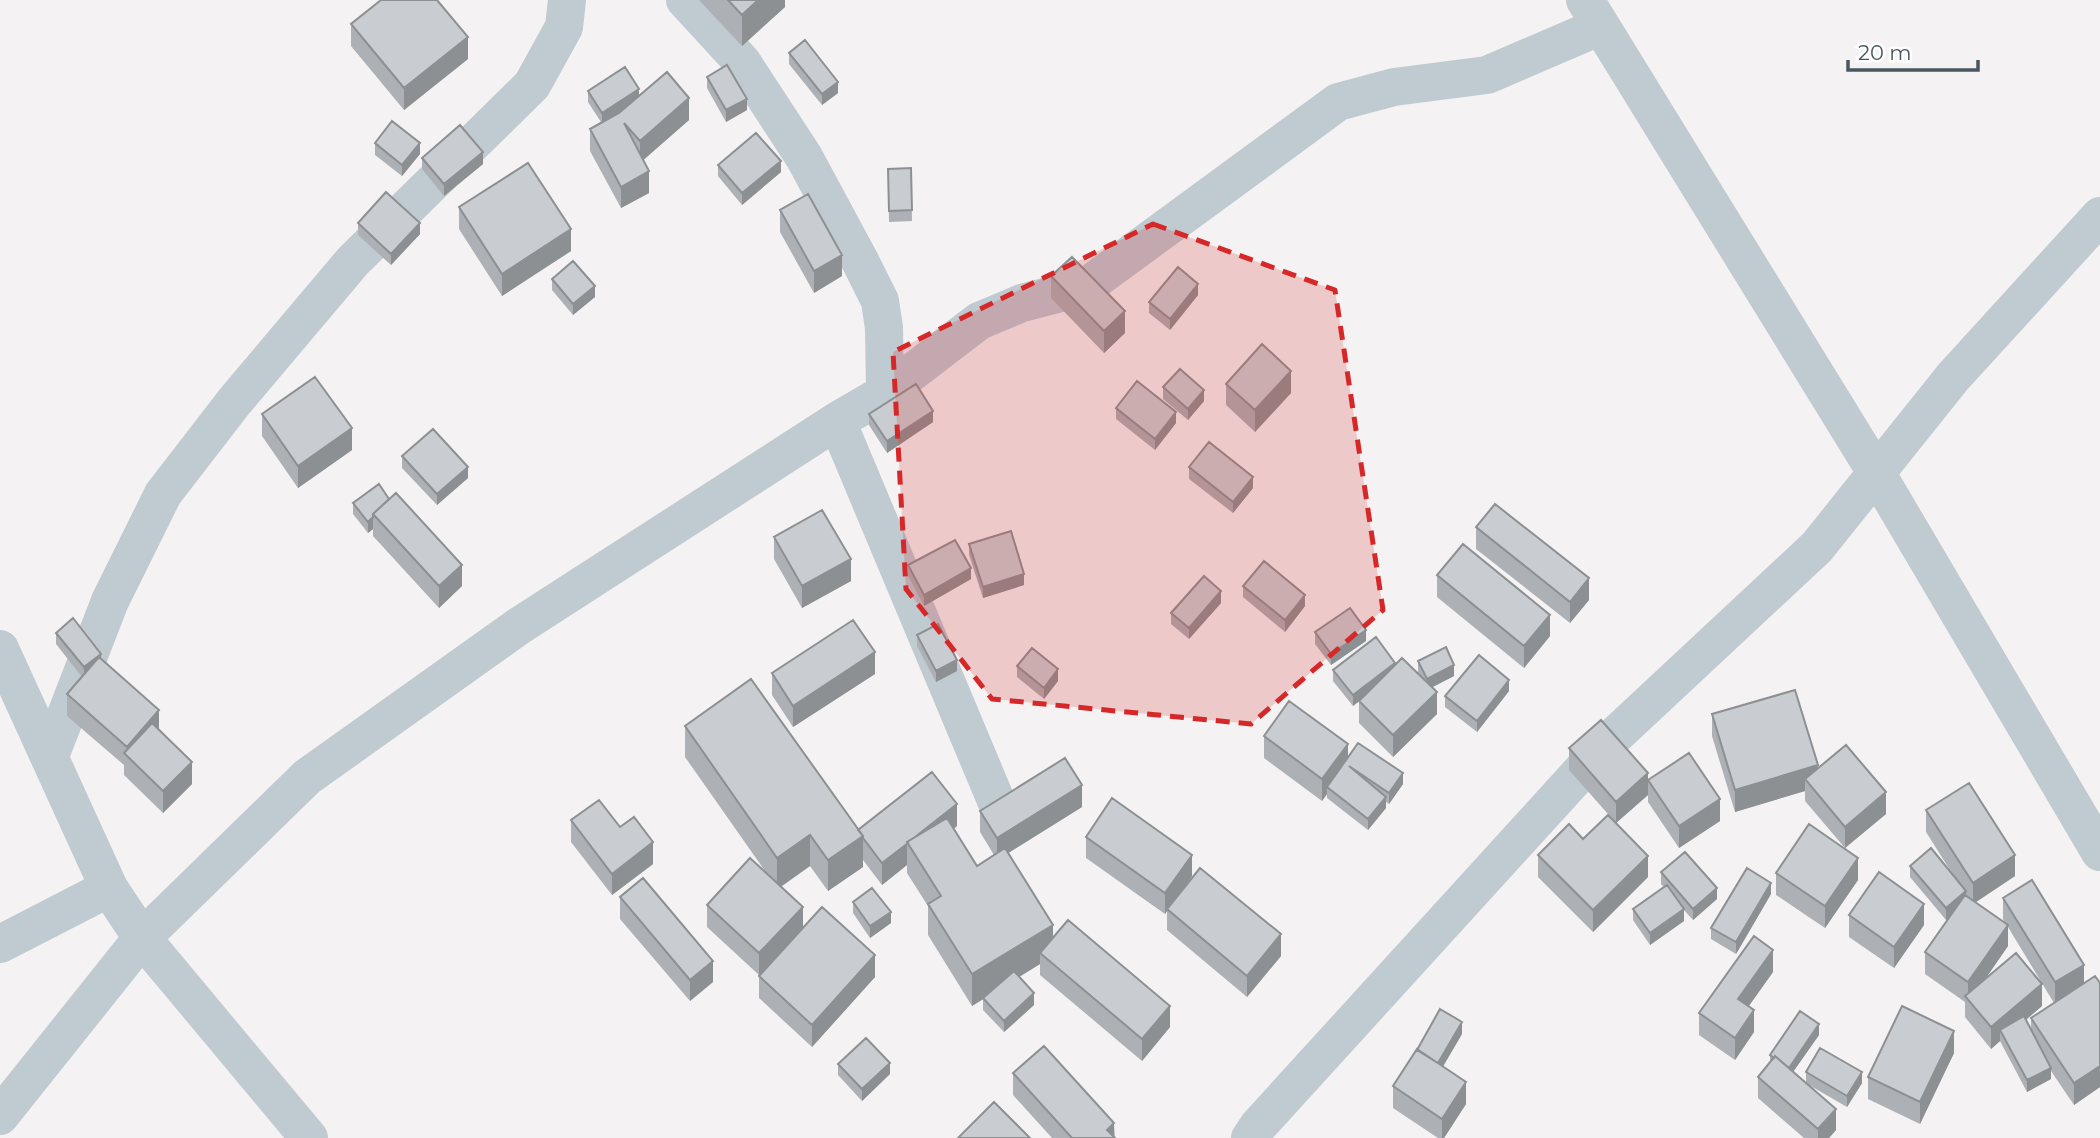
<svg xmlns="http://www.w3.org/2000/svg" width="2100" height="1138" font-family="Montserrat,sans-serif">
  <style>
    .lines { fill: none; stroke-linecap: round; stroke-linejoin: round }
    .street { stroke: #bfcad1; stroke-width: 38 }
    .wall { fill: #adb0b4; fill-rule: evenodd }
    .shaded-wall { fill: #8d9092 }
    .building { fill: #c9cdd1; stroke: #8d9092; stroke-width: 2 }
    .marked { fill: #d62828; fill-opacity: 0.2; stroke: #d62828; stroke-width: 5; stroke-dasharray: 14 9; stroke-linejoin: round }
  </style>
  <rect width="100%" height="100%" fill="#f4f2f2"/>
  <g class="lines">
    <path class="street" d="M685,0L742,62L804,157L860,261L880,301L884,328L885,393
      M1585,0L1877,474L2100,852
      M0,649L109,888L142,938L309,1138
      M50,756L110,601L163,494L234,402L353,261L532,85L564,27L567,0
      M1005,822L837,421L885,393L979,321L1022,303L1087,286L1338,102L1394,87L1487,75L1601,26
      M0,944L109,888
      M0,1116L142,938L307,777L519,626L837,421
      M1250,1138L1258,1126L1607,743L1817,547L1953,377L2100,216"/>
  </g>
  <path class="wall" d="M699,0H785V7L742,46Z
    M351,24L468,59L404,110L351,46Z
    M789,53L838,93L822,105L789,64Z
    M707,77L747,110L726,122L707,88Z
    M588,91L639,96L689,120L643,160L649,193L621,208L590,151V129L601,122L588,102Z
    M375,143L420,154L402,176L375,155Z
    M422,158L483,164L444,196L422,169Z
    M718,165L781,172L742,205L718,176Z
    M911,168L912,221L889,222L888,169Z
    M459,207L571,251L502,296L459,229Z
    M780,210L842,276L814,293L780,232Z
    M358,223L420,234L391,265L358,235Z
    M1051,276L1125,333L1104,353L1051,298Z
    M552,279L595,297L573,315L552,290Z
    M1198,295L1170,330L1149,313V302Z
    M1226,384L1291,393L1255,432L1226,405Z
    M1163,387L1204,401L1188,420L1163,399Z
    M1116,408L1176,423L1155,450L1116,419Z
    M262,414L352,450L298,488L262,436Z
    M869,414L933,422L887,453L869,425Z
    M402,456L468,478L437,505L402,468Z
    M1189,467L1253,488L1233,513L1189,479Z
    M389,499L462,586L439,608L373,536V529L368,533L353,514V503Z
    M1476,527L1589,600L1570,623L1476,549Z
    M774,537L851,581L802,608L774,559Z
    M969,544L1024,585L983,598L969,555Z
    M908,565L971,579L924,606L908,576Z
    M1437,575L1550,636L1524,668L1437,597Z
    M1243,586L1305,606L1285,632L1243,597Z
    M1221,603L1189,639L1171,624V613Z
    M1315,632L1366,641L1331,665L1315,644Z
    M56,633L101,659L159,730L192,784L163,813L124,775V765L67,716V694L82,677L56,644Z
    M917,635L957,671L936,682L917,646Z
    M1418,661L1454,676L1432,687L1437,714L1393,757L1359,723V701L1353,706L1333,681V670L1395,665L1418,672Z
    M1017,666L1058,681L1044,699L1017,677Z
    M772,673L875,674L793,727L772,695Z
    M1509,691L1477,732L1445,707V696Z
    M1712,714L1818,768L1886,814L1845,848L1805,801V791L1735,812L1712,736Z
    M685,726L858,830L957,826L953,829L977,866L994,855L980,832V811L1082,807L1008,853L1053,938L1170,1027L1142,1061L1040,975V964L1019,977L1034,1005L1004,1032L983,1010V999L972,1006L928,935V906L907,873V865L882,885L863,860V867L828,891L810,866L781,887L803,927L875,977L812,1047L759,998V975L707,927V905L765,871L685,757Z
    M1264,736L1348,757L1403,784L1389,804L1386,802V808L1368,830L1327,798V794L1322,801L1264,758Z
    M1569,748L1648,780L1720,821L1679,848L1648,802V795L1616,823L1569,770Z
    M1926,810L2015,876L1976,902L2005,923L2003,919V898L2084,983H2100V1087L2074,1105L2051,1071V1079L2027,1092L2000,1041L1991,1049L1965,1017V1002L1925,974V952L1950,916L1946,920L1910,877V866L1955,878L1926,832ZM2008,927L2054,1003L2031,1018V1029L2026,1020L2042,1006L1986,978L2008,946Z
    M571,820L653,864L612,895L571,842Z
    M1086,837L1192,876L1181,892L1281,956L1247,997L1167,930V911L1165,914L1086,858Z
    M1583,839L1648,877L1593,932L1538,877V855Z
    M1661,872L1717,899L1693,920L1684,910V921L1650,945L1633,920V909L1664,887L1661,884Z
    M1776,873L1858,880L1825,928L1776,895Z
    M1771,894L1736,954L1711,939V928Z
    M620,897L713,982L690,1001L620,919Z
    M853,902L891,923L870,938L853,913Z
    M1849,915L1924,925L1894,968L1849,937Z
    M1773,972L1749,1006L1754,1032L1735,1060L1699,1035V1013Z
    M1462,1034L1443,1067L1466,1104L1444,1138H1438L1393,1108V1086Z
    M1819,1035L1793,1072L1806,1083V1072L1862,1083L1847,1107L1809,1085L1836,1130L1829,1138H1804L1758,1098V1077L1770,1062V1055Z
    M1954,1053L1920,1124L1868,1099V1077Z
    M838,1064L890,1074L862,1101L838,1075Z
    M1013,1073L1114,1123L1115,1138H1052L1013,1095Z"/>
  <path class="shaded-wall" d="M758,0H785V7L742,46V15Z
    M468,37V59L404,110V88Z
    M838,82V93L822,105V94Z
    M639,89V101L602,124V113Z
    M689,98V120L640,163V141Z
    M747,99V110L726,122V110Z
    M420,143V154L402,176V165Z
    M483,152V164L444,196V184Z
    M781,161V172L742,205V193Z
    M649,171V193L621,208V187Z
    M420,223V234L391,265V254Z
    M571,229V251L502,296V274Z
    M842,255V276L814,293V271Z
    M1198,284V295L1170,330V319Z
    M595,286V297L573,315V304Z
    M1125,311V333L1104,353V331Z
    M1291,371V393L1255,432V410Z
    M1204,390V401L1188,420V409Z
    M933,411V422L887,453V441Z
    M1176,412V423L1155,450V439Z
    M352,428V450L298,488V466Z
    M468,467V478L437,505V494Z
    M1253,477V488L1233,513V502Z
    M373,517V529L368,533V522Z
    M851,559V581L802,608V586Z
    M462,565V586L439,608V586Z
    M971,568V579L924,606V595Z
    M1024,574V585L983,598V587Z
    M1589,578V600L1570,623V602Z
    M1221,591V603L1189,639V628Z
    M1305,595V606L1285,632V620Z
    M1550,615V636L1524,668V646Z
    M1366,630V641L1331,665V654Z
    M875,652V674L793,727V706Z
    M101,654V665L84,678V667Z
    M957,660V671L936,682V671Z
    M1395,663V674L1353,706V695Z
    M1454,665V676L1427,690V679Z
    M1058,669V681L1044,699V688Z
    M1509,680V691L1477,732V721Z
    M1437,692V714L1393,757V735Z
    M159,710V731L127,757V747Z
    M1348,744V765L1327,787V794L1322,801V779Z
    M192,762V784L163,813V791Z
    M1818,765V787L1805,779V791L1735,812V790Z
    M1403,773V784L1389,804V793Z
    M1648,773V795L1616,823V802Z
    M1082,785V807L997,860V838Z
    M1886,792V814L1845,848V827Z
    M1386,797V808L1368,830V819Z
    M1720,799V821L1679,848V826Z
    M957,804V826L917,858L908,843Z
    M810,835V866L777,889V858Z
    M863,836V867L828,891V860Z
    M653,842V864L612,895V874Z
    M907,843V865L882,885V863Z
    M1192,855V876L1168,910L1167,909V911L1165,914V893Z
    M2015,855V876L1973,904V883Z
    M1648,856V877L1593,932V910Z
    M1858,858V880L1825,928V906Z
    M1771,883V894L1736,954V942Z
    M1717,888V899L1693,920V909Z
    M1966,891V902L1946,920V908Z
    M1924,904V925L1894,968V947Z
    M803,907V928L759,975V953Z
    M1684,909V921L1650,945V933Z
    M891,912V923L870,938V926Z
    M1053,925V956L1040,953V964L972,1006V974Z
    M2008,925V946L1970,1001L1968,999V982Z
    M1281,934V956L1247,997V976Z
    M1773,950V972L1738,1021V999Z
    M875,955V977L812,1047V1025Z
    M713,961V982L690,1001V980Z
    M2084,965V987L2055,1004V982Z
    M2042,984V1006L2004,1038L2000,1030V1041L1991,1049V1027Z
    M1034,993V1005L1004,1032V1021Z
    M1170,1006V1027L1142,1061V1039Z
    M1754,1010V1032L1735,1060V1038Z
    M1462,1022V1034L1437,1076V1065Z
    M1819,1024V1035L1788,1079V1068Z
    M1954,1031V1053L1920,1124V1102Z
    M890,1063V1074L862,1101V1089Z
    M2100,1066V1087L2074,1105V1083Z
    M2051,1068V1079L2027,1092V1080Z
    M1862,1072V1083L1847,1107V1096Z
    M1466,1082V1104L1444,1138H1442V1119Z
    M1836,1109V1130L1829,1138H1818V1129Z
    M1114,1123V1138L1107,1130Z"/>
  <path class="building" d="M381,0H437L468,37L404,88L351,24Z
    M728,0H758L742,15Z
    M805,40L838,82L822,94L789,53Z
    M727,65L747,99L726,110L707,77Z
    M625,67L639,89L602,113L588,91Z
    M667,72L689,98L640,141L624,123L649,171L621,187L590,129L619,113Z
    M392,121L420,143L402,165L375,143Z
    M460,125L483,152L444,184L422,158Z
    M756,133L781,161L742,193L718,165Z
    M528,163L571,229L502,274L459,207Z
    M911,168L912,210L889,211L888,169Z
    M386,192L420,223L391,254L358,223Z
    M808,194L842,255L814,271L780,210Z
    M1072,257L1125,311L1104,331L1051,276Z
    M573,261L595,286L573,304L552,279Z
    M1178,267L1198,284L1170,319L1149,302Z
    M1262,344L1291,371L1255,410L1226,384Z
    M1180,369L1204,390L1188,409L1163,387Z
    M315,377L352,428L298,466L262,414Z
    M1137,381L1176,412L1155,439L1116,408Z
    M916,384L933,411L887,441L869,414Z
    M433,429L468,467L437,494L402,456Z
    M1209,442L1253,477L1233,502L1189,467Z
    M379,484L389,499L373,514V517L368,522L353,503Z
    M396,493L462,565L439,586L373,514Z
    M1495,504L1589,578L1570,602L1476,527Z
    M822,510L851,559L802,586L774,537Z
    M1011,531L1024,574L983,587L969,544Z
    M955,540L971,568L924,595L908,565Z
    M1463,544L1550,615L1524,646L1437,575Z
    M1264,561L1305,595L1285,620L1243,586Z
    M1204,576L1221,591L1189,628L1171,613Z
    M1350,608L1366,630L1331,654L1315,632Z
    M73,618L101,654L84,667L56,633Z
    M853,620L875,652L793,706L772,673Z
    M938,624L957,660L936,671L917,635Z
    M1376,637L1395,663L1353,695L1333,670Z
    M1446,647L1454,665L1427,679L1418,661Z
    M1032,648L1058,669L1044,688L1017,666Z
    M1479,655L1509,680L1477,721L1445,696Z
    M99,657L159,710L127,747L67,694Z
    M1402,658L1437,692L1393,735L1359,701Z
    M751,679L863,836L828,860L810,835L777,858L685,726Z
    M1795,690L1818,765L1735,790L1712,714Z
    M1289,701L1348,744L1322,779L1264,736Z
    M1601,720L1648,773L1616,802L1569,748Z
    M152,723L192,762L163,791L124,753Z
    M1358,743L1403,773L1389,793L1349,766L1386,797L1368,819L1327,787Z
    M1846,745L1886,792L1845,827L1805,779Z
    M1689,753L1720,799L1679,826L1648,780Z
    M1065,758L1082,785L997,838L980,811Z
    M932,772L957,804L915,837L907,842L908,843L882,863L863,838V836L858,830Z
    M1969,783L2015,855L1973,883L1926,810Z
    M1112,798L1192,855L1165,893L1086,837Z
    M599,800L620,827L634,817L653,842L612,874L571,820Z
    M1608,815L1648,856L1593,910L1538,855L1569,824L1583,839Z
    M947,818L977,866L1005,848L1053,925L972,974L928,904L941,896L907,842Z
    M1809,824L1858,858L1825,906L1776,873Z
    M1931,848L1966,891L1946,908L1910,866Z
    M1685,852L1717,888L1693,909L1661,872Z
    M750,858L803,907L759,953L707,905Z
    M1200,868L1281,934L1247,976L1167,909Z
    M1747,868L1771,883L1736,942L1711,928Z
    M1879,872L1924,904L1894,947L1849,915Z
    M643,878L713,961L690,980L620,897Z
    M2032,880L2084,965L2055,982L2003,898Z
    M1667,885L1684,909L1650,933L1633,909Z
    M872,888L891,912L870,926L853,902Z
    M1965,895L2008,925L1968,982L1925,952Z
    M822,907L875,955L812,1025L759,976Z
    M1068,920L1170,1006L1142,1039L1040,953Z
    M1754,936L1773,950L1738,999L1754,1010L1735,1038L1699,1013Z
    M2016,953L2042,984L1991,1027L1965,996Z
    M1014,971L1034,993L1004,1021L983,998Z
    M2095,976L2100,983V1066L2074,1083L2031,1018Z
    M1902,1006L1954,1031L1920,1102L1868,1077Z
    M1440,1009L1462,1022L1438,1063L1417,1050Z
    M1800,1011L1819,1024L1789,1068L1775,1056L1774,1058L1770,1055Z
    M2024,1016L2051,1068L2027,1080L2000,1030Z
    M866,1038L890,1063L862,1089L838,1064Z
    M1044,1046L1114,1123L1107,1130L1115,1138H1072L1013,1073Z
    M1820,1048L1862,1072L1847,1096L1806,1072Z
    M1417,1049L1466,1082L1442,1119L1393,1086Z
    M1775,1056L1836,1109L1818,1129L1758,1077Z
    M994,1102L1030,1138H958Z"/>
  <path class="marked" d="M1153,224L1335,290L1383,610L1251,724L992,699L906,589L893,352Z"/>
  <path d="M1848 60v10h130v-10" fill="none" stroke="#495760" stroke-width="3.5"/>
  <text x="1858" y="60" font-size="21" fill="#495760" stroke="#ffffff" stroke-width="5" paint-order="stroke">20 m</text>
</svg>
